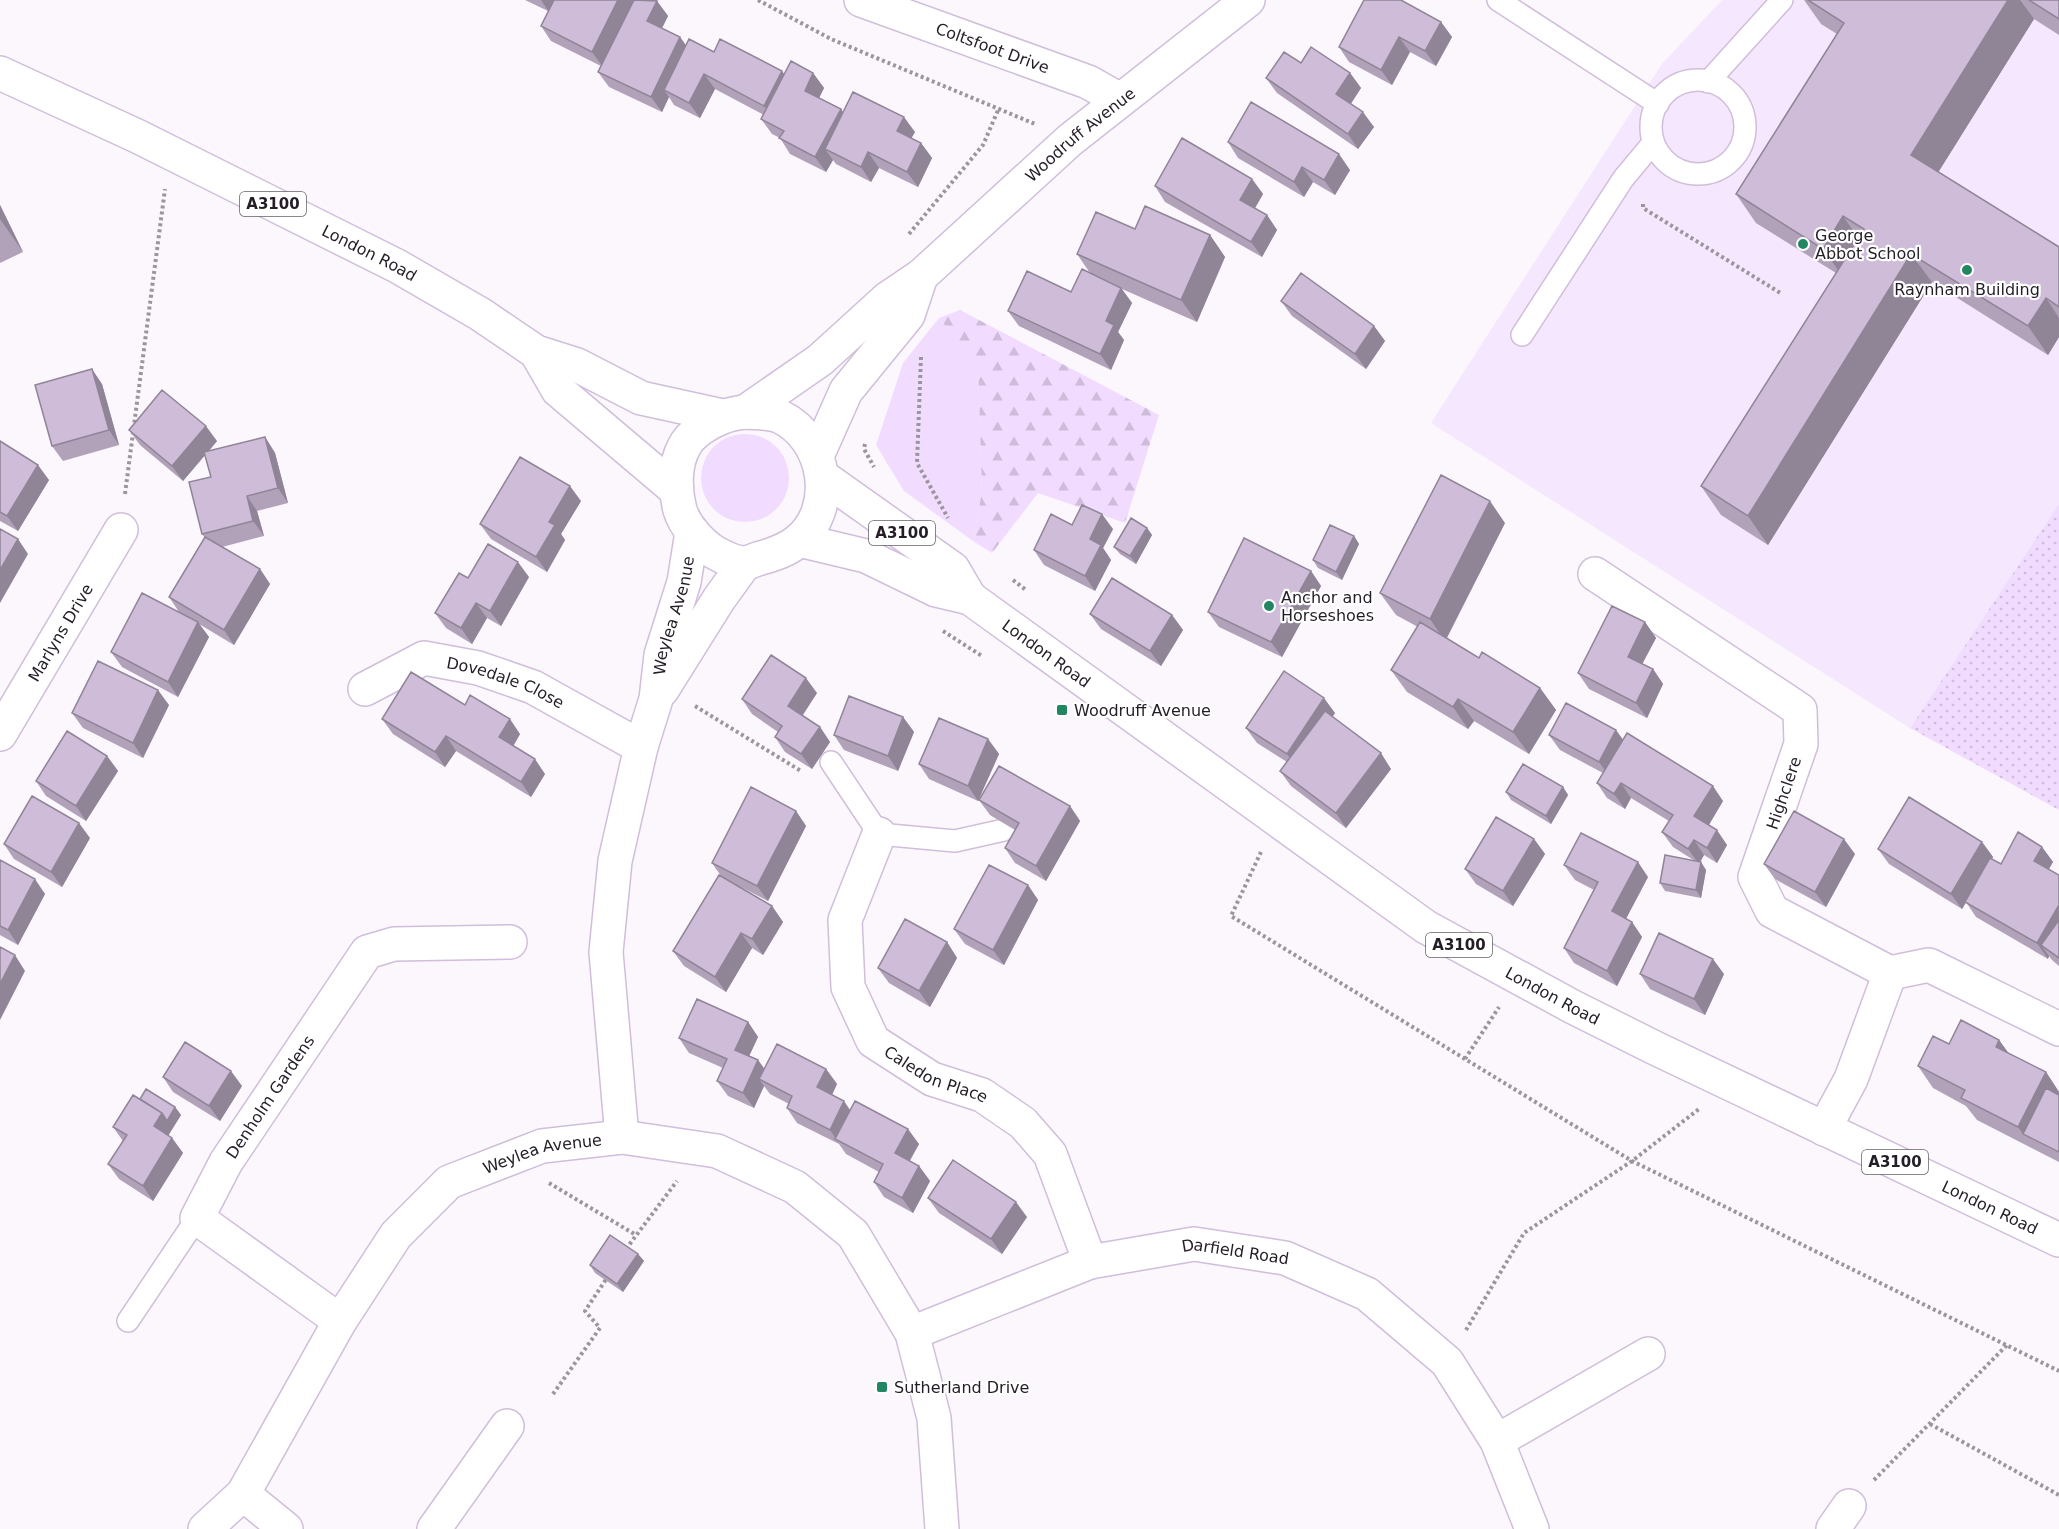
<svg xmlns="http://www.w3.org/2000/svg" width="2059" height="1529" font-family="'DejaVu Sans',sans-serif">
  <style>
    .built { fill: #f5e7fd }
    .grass { fill: #f1dbfe }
    .forest { fill: url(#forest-firs) }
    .park { fill: url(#park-dots) }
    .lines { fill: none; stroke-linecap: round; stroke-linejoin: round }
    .service-casing { stroke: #d0bedb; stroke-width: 24 }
    .minor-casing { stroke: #d0bedb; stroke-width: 36 }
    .primary-casing { stroke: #d0bedb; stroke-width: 36 }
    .path { stroke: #9b959d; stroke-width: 4; stroke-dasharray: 3 3; stroke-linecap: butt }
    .service { stroke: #fff; stroke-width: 21 }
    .minor { stroke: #fff; stroke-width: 33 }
    .primary { stroke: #fff; stroke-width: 33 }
    .wall { fill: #b1a2ba }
    .shaded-wall { fill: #908497 }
    .building { fill: #cebcd8; stroke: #908497; stroke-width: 1.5 }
    .poi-dot { fill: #218661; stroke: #fff; stroke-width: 2 }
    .labels { text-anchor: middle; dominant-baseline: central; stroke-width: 4.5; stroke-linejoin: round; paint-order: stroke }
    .shield { fill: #fff; stroke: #666168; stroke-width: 1.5 }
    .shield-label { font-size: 15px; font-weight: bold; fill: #241d27 }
    .street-label { font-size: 16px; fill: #241d27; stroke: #fff }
    .poi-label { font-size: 16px; fill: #241d27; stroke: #fff; text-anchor: start }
  </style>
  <defs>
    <pattern id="forest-firs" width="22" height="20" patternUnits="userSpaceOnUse" patternTransform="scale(1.5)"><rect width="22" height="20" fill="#f1dbfe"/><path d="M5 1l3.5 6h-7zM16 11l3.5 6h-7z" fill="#cebcda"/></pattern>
    <pattern id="park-dots" width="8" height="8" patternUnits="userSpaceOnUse" patternTransform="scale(1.5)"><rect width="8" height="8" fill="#f1dbfe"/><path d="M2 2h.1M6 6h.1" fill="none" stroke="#cebcda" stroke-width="1.8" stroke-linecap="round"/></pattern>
  </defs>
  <rect width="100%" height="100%" fill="#fbf7fd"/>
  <path class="built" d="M1722,0H2059V504L1910,728L1431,423L1662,64Z"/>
  <path class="grass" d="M939,318L978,367L982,491L973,541L904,491L876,445L903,363Z
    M701 478a44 44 0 1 1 88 0a44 44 0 1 1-88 0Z"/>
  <path class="forest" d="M960,310L1159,415L1125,523L1038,493L992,553L973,541L982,491L978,367L939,318Z"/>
  <path class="park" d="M2059,504V810L1910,728Z"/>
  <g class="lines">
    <defs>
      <path id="service" d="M1498,0L1658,104
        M1651 127a47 47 0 1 1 94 0a47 47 0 1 1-94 0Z
        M1708,82L1782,0
        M1522,335L1623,179L1653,143
        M831,762L879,834L955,841L1004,830
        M128,1321L197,1218"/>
      <g id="minor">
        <path id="s1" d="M861,0L1088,82L1120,100"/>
        <path id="s2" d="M745,412L820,360L887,299L921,276L1070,140L1248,0"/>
        <path d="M817,456L846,391L908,315L921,276"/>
        <path d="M1595,574L1800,710L1801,744L1755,877L1772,911L1890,973L1851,1079L1824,1129"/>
        <path id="s3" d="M365,689L424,658L478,668L533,687L641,747"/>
        <path d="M662,690L719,599L745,563"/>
        <path id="s4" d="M0,734L121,530"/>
        <path id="s5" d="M879,834L845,920L848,987L873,1041L932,1079L982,1095L1023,1123L1050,1154L1090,1262"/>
        <path d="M1890,973L1929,965L2059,1029"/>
        <path id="s6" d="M622,1137L606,952L615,861L641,747L656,699L661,655L684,582L692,532"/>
        <path id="s7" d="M340,1321L197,1218L226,1162L367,952L394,944L510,942"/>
        <path id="s8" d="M912,1333L1090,1262L1194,1244L1285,1258L1367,1294L1447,1362L1497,1441L1532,1529"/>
        <path d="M1497,1441L1648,1354"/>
        <path d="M243,1494L286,1529"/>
        <path id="s9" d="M205,1529L243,1494L340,1321L396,1235L449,1182L542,1146L622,1137L717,1151L795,1187L853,1234L912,1333L934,1418L942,1529"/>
        <path d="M434,1529L507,1426"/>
        <path d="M1833,1529L1849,1506"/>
      </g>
      <g id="primary">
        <path id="s10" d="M0,73L137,136L397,266L480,314L536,352L577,365L641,398L723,416"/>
        <path d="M536,352L558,390L676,490"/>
        <path d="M745,412C756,413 771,412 781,417C826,439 838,508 798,541C787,550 775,554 761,558C756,559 749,563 744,563C734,563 723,557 714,552C700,543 685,526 680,510C675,491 674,465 684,447C690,434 709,422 723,417C730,414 738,413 745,412Z"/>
        <path d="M823,477L953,569L970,598"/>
        <path id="s11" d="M799,540L866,556L936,590L970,598L1426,927L1573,1007L1655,1048L2059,1240"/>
      </g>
    </defs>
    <use href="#service" class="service-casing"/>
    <use href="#minor" class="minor-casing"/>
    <use href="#primary" class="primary-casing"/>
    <path class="path" d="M758,0L831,39L1035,124
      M1643,204V208L1782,294
      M909,234L983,145L999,108
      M921,357L917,463L948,518
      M865,444L864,449L874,467
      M125,494L165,189
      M1013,580L1026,590
      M943,631L982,656
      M695,706L801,771
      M1261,852L1231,916L1632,1161L2059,1371
      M1465,1059L1499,1007
      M549,1183L636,1235
      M626,1249L677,1181
      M1466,1330L1524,1233L1632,1161L1699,1109
      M553,1394L600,1328L585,1311L607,1278
      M1930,1424L2059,1495
      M1874,1480L2007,1345"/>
    <use href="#service" class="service"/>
    <use href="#minor" class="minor"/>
    <use href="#primary" class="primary"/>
  </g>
  <path class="wall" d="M525,0H656L668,16L662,28L680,37L686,45L714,52L785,74L813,73L824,88L819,98L841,109L843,113L915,132L911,138L921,143L932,158L918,187L879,168L871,182L836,164L833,160L826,172L790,154L780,138L772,134L761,119L764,115L715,89L700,118L674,105L669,97L662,112L609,87L598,72L601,66L551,41L541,26L548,11Z
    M1804,0H2059V35L2034,19L1938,172L2059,247V337L2048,355L1932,282L1768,545L1721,515L1701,486L1836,273L1756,223L1736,194L1837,34L1821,24Z
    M1441,22L1452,37L1436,66L1410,52L1392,85L1349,62L1339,47Z
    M1301,63L1350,73L1361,88L1351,104L1374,127L1358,149L1277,93L1266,78Z
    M1228,142L1350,170L1335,195L1313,182L1304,197L1238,158Z
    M1252,179L1263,194L1255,208L1267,215L1277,230L1262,257L1165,202L1155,186Z
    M0,205L23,252L0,263Z
    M1135,229L1210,235L1225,257L1197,322L1122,289L1132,303L1118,332L1124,340L1111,370L1019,326L1008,311L1071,292L1090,273L1077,254Z
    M1281,301L1374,326L1385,341L1366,369L1292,316Z
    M102,384L119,445L63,461L52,446Z
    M129,430L217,441L209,451L265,437L275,453L288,503L257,511L264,536L222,547L260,569L270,584L234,645L199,624L209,637L178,697L122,667L111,652L179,612L169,597L205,538L202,534L211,477L205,455L183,481L140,445Z
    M0,441L49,480L18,531L0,521Z
    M581,501L561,534L565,540L547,572L491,539L480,524Z
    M1505,523L1447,638L1479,658L1540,688L1556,710L1529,754L1474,721L1468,729L1407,692L1391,670L1418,627L1396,615L1380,593Z
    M1072,525L1113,529L1103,548L1111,560L1095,591L1044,565L1034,550Z
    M1147,528L1152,535L1136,564L1120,554L1114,547Z
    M1354,536L1359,544L1342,580L1318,568L1313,560Z
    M1311,571L1321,586L1282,657L1219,627L1208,612Z
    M529,577L501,626L487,618L472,644L446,628L435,613L468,578Z
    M1090,614L1172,615L1183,630L1161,666L1101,629Z
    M1645,622L1656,638L1642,664L1653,669L1663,684L1647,718L1589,689L1578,673Z
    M817,693L802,715L820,727L830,742L812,769L785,752L775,737L778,732L752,714L742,699Z
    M169,705L143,758L83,728L72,713Z
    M465,705L520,734L513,746L545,774L531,797L456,751L445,767L393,734L382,719Z
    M1335,713L1332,717L1391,769L1346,828L1291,786L1280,771L1287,762L1257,743L1246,728Z
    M903,717L914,732L898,771L844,750L834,735Z
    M1549,735L1623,740L1723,801L1709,825L1727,845L1717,863L1704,855L1700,862L1706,870L1701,898L1665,891L1660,883L1695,861L1673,847L1662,832L1669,821L1631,798L1625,809L1607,798L1597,783L1603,773L1560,750Z
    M988,739L999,754L978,801L929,779L919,764Z
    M107,756L118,771L86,821L46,796L36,781Z
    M1563,787L1568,795L1551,824L1511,800L1506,792Z
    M979,800L1070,806L1080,821L1046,881L1015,863L1005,848L1015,830L990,815Z
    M796,811L806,826L768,901L741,887L772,906L783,922L763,955L752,948L726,992L684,966L673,951L721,876L712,863Z
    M90,838L62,887L14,859L4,844Z
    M1534,839L1545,854L1513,906L1476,884L1465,869Z
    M1982,842L1993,857L1992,859L2001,864L2042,847L2053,862L2048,869L2059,875V966L2052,960L2049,956L2048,959L1976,917L1966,902L1962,909L1889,864L1878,849Z
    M1855,854L1826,907L1775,879L1764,864Z
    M0,860L45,894L18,945L0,935Z
    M1564,865L1648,877L1626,919L1632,922L1642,937L1617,986L1574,963L1564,948L1594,890L1575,880Z
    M1028,885L1038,900L1004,965L965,944L954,929Z
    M947,942L957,958L930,1007L889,983L878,968Z
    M1640,974H1724L1705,1015L1650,989Z
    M748,1022L758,1037L749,1056L758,1060L764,1069H826L837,1084L832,1095L850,1111L919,1144L910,1161L919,1166L930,1181L913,1213L884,1197L874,1182L879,1172L846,1154L839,1144L797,1123L787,1108L789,1104L770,1094L764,1086L754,1108L728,1096L717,1081L723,1068L689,1053L679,1038Z
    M1999,1040L2009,1054L2046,1072L2059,1092V1162L1977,1120L1966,1106L1933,1088L1918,1066L1949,1044Z
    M163,1077L242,1086L220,1121L173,1092Z
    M140,1099L175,1107L181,1115L168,1135L172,1138L183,1153L153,1201L119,1179L108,1164L123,1141L113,1127Z
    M928,1198L1027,1217L1002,1254L939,1213Z
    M638,1254L644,1261L623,1292L595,1273L590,1265Z"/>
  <path class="shaded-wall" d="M541,0H555L549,12Z
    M618,0H636L603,67L592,52Z
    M2008,0H2020L2034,19L1931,184L1911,155Z
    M657,1L668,16L658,36L647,21Z
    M1441,22L1452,37L1436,66L1425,51Z
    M680,37L690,52L664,90L669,97L662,112L651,97Z
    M1399,37L1410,52L1392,85L1381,70Z
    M782,71L793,86L775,121L764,106Z
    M813,73L824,88L815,106L805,91Z
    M1350,73L1361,88L1347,109L1336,94Z
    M704,74L715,89L700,118L689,103Z
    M841,109L851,124L825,149L833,160L826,172L815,157Z
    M1363,112L1374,127L1358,149L1348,134Z
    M904,117L915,132L907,146L897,131Z
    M921,143L932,158L918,187L907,172Z
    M868,152L879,168L871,182L861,167Z
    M1339,154L1350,170L1335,195L1324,180Z
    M1302,167L1313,182L1304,197L1294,182Z
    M1252,179L1263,194L1251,215L1240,200Z
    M0,205L23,252L0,219Z
    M1267,215L1277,230L1262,257L1251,242Z
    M1843,216L1863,245L1843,277L1823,249Z
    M1210,235L1225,257L1197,322L1181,300Z
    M1911,254L1932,282L1768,545L1748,516Z
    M1121,288L1132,303L1118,332L1124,340L1111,370L1100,354L1106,321Z
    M2046,298L2059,318V337L2048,355L2028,326Z
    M1374,326L1385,341L1366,369L1355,354Z
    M92,369L102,384L119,445L109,430Z
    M206,426L217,441L183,481L172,466Z
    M265,437L275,453L288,503L278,488Z
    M38,465L49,480L18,531L7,516Z
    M570,486L581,501L561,534L565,540L547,572L536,557L549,522Z
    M247,496L257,511L264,536L253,521Z
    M1490,501L1505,523L1445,641L1430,619Z
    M1102,514L1113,529L1103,548L1111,560L1095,591L1085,576L1090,539Z
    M1147,528L1152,535L1136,564L1130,556Z
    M1354,536L1359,544L1342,580L1336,572Z
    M18,539L28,554L0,603V570Z
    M518,562L529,577L501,626L490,611Z
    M260,569L270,584L234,645L224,630Z
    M1311,571L1321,586L1282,657L1271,642Z
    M476,603L487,618L472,644L461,628Z
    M1172,615L1183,630L1161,666L1150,651Z
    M198,622L209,637L178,697L168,682Z
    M1645,622L1656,638L1638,672L1628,657Z
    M1653,669L1663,684L1647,718L1636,703Z
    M806,678L817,693L799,721L788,706Z
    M1540,688L1556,710L1529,754L1513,732Z
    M158,690L169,705L143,758L133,743Z
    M1324,698L1335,713L1298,769L1287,754Z
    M1458,699L1474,721L1468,729L1453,707Z
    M903,717L914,732L898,771L888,756Z
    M510,719L520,734L510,752L499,737Z
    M820,727L830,742L812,769L801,754Z
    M1616,730L1627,745L1610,777L1599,762Z
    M446,736L456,751L445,767L435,752Z
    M988,739L999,754L978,801L968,786Z
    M1381,753L1391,769L1346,828L1336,813Z
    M107,756L118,771L86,821L76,806Z
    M535,759L545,774L531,797L521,782Z
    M1621,783L1631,798L1625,809L1614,794Z
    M1713,786L1723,801L1705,831L1694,816Z
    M1563,787L1568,795L1551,824L1546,816Z
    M1070,806L1080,821L1046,881L1036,866Z
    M796,811L806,826L768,901L757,886Z
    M79,823L90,838L62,887L51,872Z
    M1717,830L1727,845L1717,863L1707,848Z
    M1534,839L1545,854L1513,906L1503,891Z
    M1844,839L1855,854L1826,907L1815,892Z
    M1694,840L1704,855L1699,864L1688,849Z
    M1982,842L1993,857L1962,909L1951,894Z
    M2042,847L2053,862L2045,876L2034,861Z
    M1638,862L1648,877L1622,926L1612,911Z
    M1701,862L1706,870L1701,898L1696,890Z
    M35,879L45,894L18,945L8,930Z
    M1028,885L1038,900L1004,965L993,950Z
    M2059,905V939L2041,945L2049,956L2048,959L2037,943Z
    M772,906L783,922L763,955L752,939Z
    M1632,922L1642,937L1617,986L1607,971Z
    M741,933L752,948L726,992L715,977Z
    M947,942L957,958L930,1007L919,991Z
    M15,955L25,971L0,1020V984Z
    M1713,959L1724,974L1705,1015L1694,999Z
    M748,1022L758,1037L745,1065L735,1050Z
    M1999,1040L2015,1062L1996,1047Z
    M758,1060L769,1075L759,1079L764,1086L754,1108L743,1093Z
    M826,1069L837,1084L828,1103L817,1087Z
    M231,1071L242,1086L220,1121L209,1106Z
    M2046,1072L2059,1092V1099L2023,1134L2018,1127Z
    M844,1101L854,1116L836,1139L830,1130Z
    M175,1107L181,1115L165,1141L154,1126L162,1113Z
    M908,1129L919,1144L905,1168L895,1153Z
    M172,1138L183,1153L153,1201L143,1186Z
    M919,1166L930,1181L913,1213L902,1198Z
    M1016,1202L1027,1217L1002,1254L991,1239Z
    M638,1254L644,1261L623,1292L617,1284Z"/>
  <path class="building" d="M554,0H618L592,52L541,26Z
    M634,0L657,1L647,21L680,37L651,97L598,72Z
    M1364,0H1401L1441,22L1425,51L1399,37L1381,70L1339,47Z
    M1808,0H2008L1911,155L2059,247V307L2046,298L2028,326L1911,254L1748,516L1701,486L1864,229L1843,216L1823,249L1736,194L1844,23Z
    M2029,0H2059V19Z
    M689,39L714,52L720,39L782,71L764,106L704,74L689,103L664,90Z
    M1311,47L1350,73L1336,94L1363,112L1348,134L1266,78L1284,52L1301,63Z
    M791,61L813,73L805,91L841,109L815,157L779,138L784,131L761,119Z
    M853,92L904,117L897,131L921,143L907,172L868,152L861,167L825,149Z
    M1251,102L1339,154L1324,180L1302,167L1294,182L1228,142Z
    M1182,138L1252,179L1240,200L1267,215L1251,242L1155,186Z
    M1145,206L1210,235L1181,300L1077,254L1096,212L1135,229Z
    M1082,269L1121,288L1106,321L1114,325L1100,354L1008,311L1027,271L1071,292Z
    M1301,273L1374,326L1355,354L1281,301Z
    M92,369L109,430L52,446L35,385Z
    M162,390L206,426L172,466L129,430Z
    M265,437L278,488L247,496L253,521L202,534L189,482L211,477L204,452Z
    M0,441L38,465L7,516L0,512Z
    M520,457L570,486L549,522L555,525L536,557L480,524Z
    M1441,475L1490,501L1430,619L1380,593Z
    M1082,505L1102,514L1090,539L1101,545L1085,576L1034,550L1051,514L1072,525Z
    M1131,518L1147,528L1130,556L1114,547Z
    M1330,525L1354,536L1336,572L1313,560Z
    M0,529L18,539L0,570Z
    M205,537L260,569L224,630L169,597Z
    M1244,538L1311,571L1271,642L1208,612Z
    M488,544L518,562L490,611L476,603L461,628L435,613L459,573L468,578Z
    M1112,578L1172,615L1150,651L1090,614Z
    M142,593L198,622L168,682L111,652Z
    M1612,606L1645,622L1628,657L1653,669L1636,703L1578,673Z
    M1420,622L1479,658L1482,652L1540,688L1513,732L1458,699L1453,707L1391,670Z
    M771,655L806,678L788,706L820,727L801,754L775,737L782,726L742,699Z
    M98,661L158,690L133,743L72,713Z
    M1284,671L1324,698L1287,754L1246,728Z
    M411,672L465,705L470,695L510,719L499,737L535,759L521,782L446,736L435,752L382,719Z
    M849,696L903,717L888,756L834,735Z
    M1566,703L1616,730L1599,762L1549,735Z
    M1325,711L1381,753L1336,813L1280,771Z
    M939,718L988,739L968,786L919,764Z
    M67,731L107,756L76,806L36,781Z
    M1627,733L1713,786L1694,816L1717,830L1707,848L1694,840L1688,849L1662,832L1673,815L1621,783L1614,794L1597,783Z
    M1523,764L1563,787L1546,816L1506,792Z
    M999,766L1070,806L1036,866L1005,848L1019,823L979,800Z
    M751,787L796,811L757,886L712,863Z
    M32,796L79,823L51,872L4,844Z
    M1909,797L1982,842L1951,894L1878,849Z
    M1794,811L1844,839L1815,892L1764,864Z
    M1496,817L1534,839L1503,891L1465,869Z
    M2018,832L2042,847L2034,861L2059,875V905L2037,943L1965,902L1990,858L2001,864Z
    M1581,833L1638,862L1612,911L1632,922L1607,971L1564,948L1598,882L1564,865Z
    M1665,855L1701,862L1696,890L1660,883Z
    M0,860L35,879L8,930L0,926Z
    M989,865L1028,885L993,950L954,929Z
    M719,875L772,906L752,939L741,933L715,977L673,951Z
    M905,919L947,942L919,991L878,968Z
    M2059,920V958L2041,945Z
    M1659,933L1713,959L1694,999L1640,974Z
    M0,947L15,955L0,984Z
    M697,999L748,1022L735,1050L758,1060L743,1093L717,1081L727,1059L679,1038Z
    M1961,1020L1999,1040L1996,1047L2046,1072L2018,1127L1961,1098L1965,1090L1918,1066L1933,1036L1949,1044Z
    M185,1042L231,1071L209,1106L163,1077Z
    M777,1044L826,1069L817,1087L844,1101L830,1130L787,1108L792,1096L759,1079Z
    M2046,1088L2059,1095V1152L2023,1134Z
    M146,1089L175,1107L167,1121L162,1113L140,1099Z
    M133,1095L162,1113L154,1126L172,1138L143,1186L108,1164L127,1135L113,1127Z
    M855,1101L908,1129L895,1153L919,1166L902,1198L874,1182L883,1164L835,1139Z
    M953,1160L1016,1202L991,1239L928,1198Z
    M610,1235L638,1254L617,1284L590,1265Z"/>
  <g class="poi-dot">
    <circle cx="1803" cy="244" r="6"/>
    <circle cx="1967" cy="270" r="6"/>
    <circle cx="1269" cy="606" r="6"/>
    <rect x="1056" y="704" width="12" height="12" rx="3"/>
    <rect x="876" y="1381" width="12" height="12" rx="3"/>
  </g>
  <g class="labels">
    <g class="shield">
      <rect x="240" y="192" width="66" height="24" rx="4.5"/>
      <rect x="869" y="521" width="66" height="24" rx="4.5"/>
      <rect x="1426" y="933" width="66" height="24" rx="4.5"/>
      <rect x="1862" y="1150" width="66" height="24" rx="4.5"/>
    </g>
    <g class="shield-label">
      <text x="273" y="204">A3100</text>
      <text x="902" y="533">A3100</text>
      <text x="1459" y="945">A3100</text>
      <text x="1895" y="1162">A3100</text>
    </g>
    <g class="street-label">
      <text stroke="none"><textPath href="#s1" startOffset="140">Coltsfoot Drive</textPath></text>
      <text stroke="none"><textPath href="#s2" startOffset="436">Woodruff Avenue</textPath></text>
      <text stroke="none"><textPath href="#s10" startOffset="411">London Road</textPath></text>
      <text stroke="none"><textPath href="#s6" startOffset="530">Weylea Avenue</textPath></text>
      <text stroke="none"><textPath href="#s4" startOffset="118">Marlyns Drive</textPath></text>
      <text stroke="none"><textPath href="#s11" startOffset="276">London Road</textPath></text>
      <text stroke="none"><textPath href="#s3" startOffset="152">Dovedale Close</textPath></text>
      <text transform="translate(1784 793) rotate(-71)">Highclere</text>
      <text stroke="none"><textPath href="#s11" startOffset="888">London Road</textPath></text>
      <text stroke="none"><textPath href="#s5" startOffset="291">Caledon Place</textPath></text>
      <text stroke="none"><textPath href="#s7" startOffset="318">Denholm Gardens</textPath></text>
      <text stroke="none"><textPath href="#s9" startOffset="526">Weylea Avenue</textPath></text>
      <text stroke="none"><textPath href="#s11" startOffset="1374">London Road</textPath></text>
      <text stroke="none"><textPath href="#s8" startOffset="339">Darfield Road</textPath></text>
    </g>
    <g class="poi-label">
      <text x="1815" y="235">George<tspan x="1815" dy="18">Abbot School</tspan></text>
      <text x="1967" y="289" text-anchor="middle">Raynham Building</text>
      <text x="1281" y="597">Anchor and<tspan x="1281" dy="18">Horseshoes</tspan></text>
      <text x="1074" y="710">Woodruff Avenue</text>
      <text x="894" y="1387">Sutherland Drive</text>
    </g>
  </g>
</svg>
